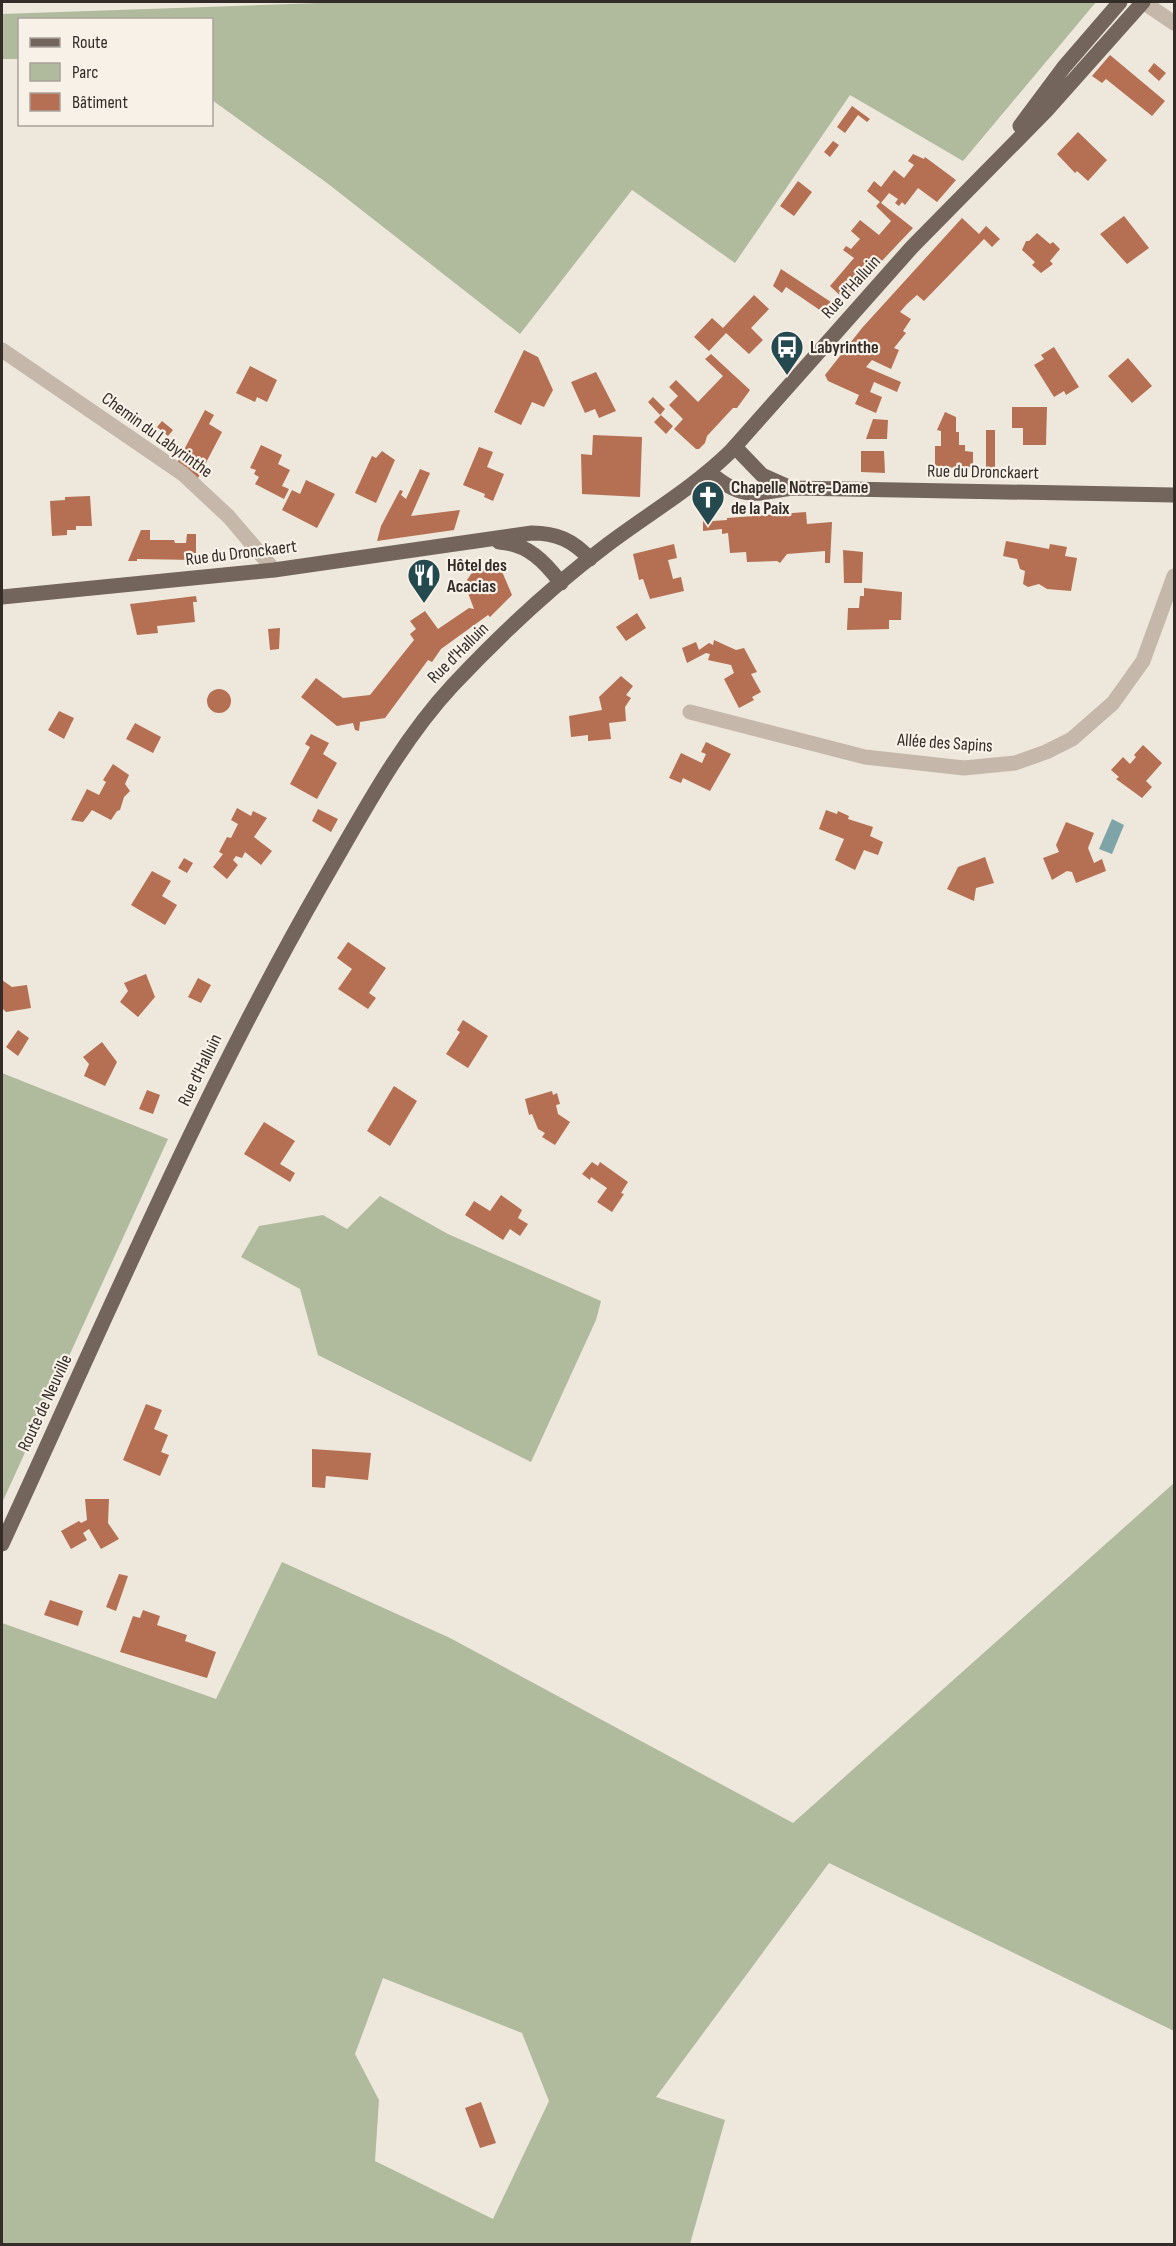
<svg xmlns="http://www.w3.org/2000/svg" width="1176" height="2246" font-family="'Sofia Sans Condensed',sans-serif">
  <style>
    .green { fill: #b0bb9e; fill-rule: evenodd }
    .water { fill: #7fa4a8 }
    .building { fill: #b57053 }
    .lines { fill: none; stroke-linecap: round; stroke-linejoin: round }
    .minor { stroke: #c5b8aa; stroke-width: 15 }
    .major { stroke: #73655c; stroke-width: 15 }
    .labels { text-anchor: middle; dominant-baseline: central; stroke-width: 4.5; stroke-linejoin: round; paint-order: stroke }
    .street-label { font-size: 18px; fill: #332c28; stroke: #f7f1e8 }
    .poi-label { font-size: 18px; font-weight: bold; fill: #332c28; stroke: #f7f1e8; text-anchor: start }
  </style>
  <rect width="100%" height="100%" fill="#eee7dc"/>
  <path class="green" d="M347,2H1096L963,161L850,95L735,263L632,190L520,334L327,183L212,100V20H20L19,59H2V14Z
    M2,1073L168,1139L2,1503Z
    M380,1196L448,1234L601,1301L596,1320L531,1462L318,1355L300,1289L241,1257L259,1226L323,1215L347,1229Z
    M1174,1483V2031L829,1863L656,2097L725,2120L690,2244H2V1623L216,1699L282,1562L450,1638L793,1823ZM383,1978L522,2033L549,2101L493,2219L375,2161L379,2100L355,2054Z"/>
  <path class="water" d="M1112,819L1124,825L1112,854L1099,849Z"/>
  <path class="building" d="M1110,55L1165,101L1152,116L1106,79L1102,83L1092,76Z
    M1154,63L1166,73L1159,81L1148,71Z
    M852,106L870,119L867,122L858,115L845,133L837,127Z
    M1078,132L1107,160L1088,181L1077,171L1075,173L1057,154Z
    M833,141L839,145L830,157L824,152Z
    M913,154L924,159L925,157L956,180L937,202L918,188L905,205L902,202L899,206L895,203L898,199L889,193L881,203L913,228L845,300L830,286L854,258L843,250L846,246L851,249L860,239L851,231L860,220L879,235L891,221L876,206L880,202L867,191L874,181L881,187L894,170L904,178L914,165L908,161Z
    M798,181L812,192L794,216L780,206Z
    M1124,216L1149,248L1127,264L1100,234Z
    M962,218L979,234L986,226L1000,239L992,247L984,239L924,301L917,295L907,304L900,312L911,319L903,331L906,333L894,348L899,350L891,369L872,360L866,367L901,382L897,392L874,382L870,392L882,397L876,413L855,404L859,395L828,381L825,375L862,328Z
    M1037,233L1050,244L1053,242L1060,249L1050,261L1053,264L1041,273L1032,265L1035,262L1022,250L1026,241H1029Z
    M781,269L837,306L830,317L786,287L782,293L773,286Z
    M754,295L769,309L751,328L763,340L749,354L726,333L709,351L694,337L712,318L723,328Z
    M1054,347L1079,387L1066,395L1064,391L1054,397L1034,365L1044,359L1041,355Z
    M524,350L538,357L553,390L544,407L532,402L521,425L494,412Z
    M711,354L750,390L737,408H733L707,436L705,443L699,449H696L674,429L683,419L669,405L678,396L669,387L676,380L698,402L723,376L705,359Z
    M1128,358L1152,386L1132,403L1108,376Z
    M250,366L277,380L267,402L257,397L255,402L236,393Z
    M596,372L616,411L599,418L595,409L585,413L571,382Z
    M653,397L665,409L660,415L648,402Z
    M1012,407H1047L1046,445H1023V428H1012Z
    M205,410L214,415L209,424L222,432L197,480L177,463Z
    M945,412L956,417V432H959V445H965V451L973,452V467L935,468V446H941V431L937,430Z
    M661,415L673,426L666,434L654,422Z
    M873,419L888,420L887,439H866Z
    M162,421L173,430L168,436L157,427Z
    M986,430H995V474H986Z
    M593,435L642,437L640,497L582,494L581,454L592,455Z
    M261,445L282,455L278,464L290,470L282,486L289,489L284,499L255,484L259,477L254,474L256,470L250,468Z
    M479,447L493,452L487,467L504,474L493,501L484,497L485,494L463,485Z
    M382,451L395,460L376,503L355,493L372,456L376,458Z
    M861,451H884L885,473L861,472Z
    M420,469L430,473L411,516L460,510L454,530L377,541L381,526L400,490L403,491L401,495L406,499Z
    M306,480L335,494L317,528L282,510L292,490L300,494Z
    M90,496L92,526H76V530H67V535L52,536L50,501L65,500V497Z
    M806,512L807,524L832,522L830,563H825V551L787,554L780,563L777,561L747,562L746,552L730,553L728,533L722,534V529L703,531V519H712L713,521L727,520V518Z
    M141,530H150V540H174L175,543H186L187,534H196V560L137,559V561H128Z
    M1006,541L1049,549L1050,544L1067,547L1065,556L1077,558L1071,591L1047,589L1039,584L1028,587L1023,584L1025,571L1020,569L1017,559L1003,556Z
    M674,544L677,558L668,560L673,579L681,577L684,591L650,599L643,579L639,580L633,554Z
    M843,550L863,552L862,583H844Z
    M498,562L512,595L490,617L488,615L441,649L432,662L428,660L385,718L360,722L359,731L355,730L353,723L337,726L301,697L316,678L343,698L370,695L414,640L410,634L416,629L410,621L425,611L438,629L469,608L474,609L468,593L472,590L467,580L471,574Z
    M864,588L902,592L901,620H889V629L847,630L848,608H859L860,596H864Z
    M196,596L197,602H193L195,622L157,626L158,633L137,635L130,604Z
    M637,613L646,628L626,641L616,627Z
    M280,628L279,649L270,650L268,629Z
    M714,640L736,650L744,648L757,672L751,674L761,692L752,697L754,700L739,708L724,679L734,673L731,665L708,660L710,654L706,653L687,663L682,648L696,642L699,650L709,643L713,645Z
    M621,676L633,686L626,695L631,698L625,707L626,721L609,723L611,739L588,741V735L571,737L569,716L602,710L599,697Z
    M207 701a12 12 0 1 1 24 0a12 12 0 1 1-24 0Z
    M59,711L74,718L64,739L48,730Z
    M135,723L161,737L153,753L126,739Z
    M311,734L329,743L323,754L337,763L317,799L290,784L310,747L305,744Z
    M706,742L731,754L710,791L683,778L681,783L669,778L681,753L702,763L706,754L701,752Z
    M1143,745L1162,763L1146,781L1152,787L1142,798L1116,779L1119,777L1111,770L1123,757L1130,764L1136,757L1134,755Z
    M113,764L129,775L125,784L130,791L124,797L120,810L117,811L111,820L92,810L83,822L71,820L87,789L99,795L106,782L103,780Z
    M237,808L251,816L253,811L267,818L254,837L272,851L261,865L245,852L242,858L236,856L233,860L238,865L227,879L213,867L223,854L219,852L227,837L231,838L238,824L231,820Z
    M318,809L338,819L331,832L312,821Z
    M826,810L837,814L838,811L849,816L848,819L873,827L870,836L883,842L878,855L864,850L855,870L835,860L844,839L819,829Z
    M1066,822L1094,833L1088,848L1094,863L1102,859L1106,871L1076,883L1072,872L1067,871L1052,880L1043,858L1059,852L1056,845Z
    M985,857L994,883L976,888L974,901L947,889L958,867Z
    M184,858L193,863L187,873L178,868Z
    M152,871L171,881L162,896L177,905L165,925L131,905Z
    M348,942L386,968L369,993L376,998L368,1009L338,989L352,969L337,958Z
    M146,974L155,997L138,1017L120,1002L128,991L124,983Z
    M198,978L211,985L201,1003L188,997Z
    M2,980L12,987L27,985L31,1008L6,1012L2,1008Z
    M463,1020L488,1036L468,1068L446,1054L460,1032L457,1030Z
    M18,1030L29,1038L18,1056L6,1047Z
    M102,1042L117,1062L105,1086L84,1076L89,1064L83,1057Z
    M394,1086L417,1101L390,1146L367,1131Z
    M147,1090L160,1095L153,1114L139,1109Z
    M552,1091L553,1095L557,1093L560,1104L556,1105L558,1114L570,1122L555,1145L542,1137L545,1133L538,1129L532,1114L529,1115L525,1099Z
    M264,1122L295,1141L280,1164L295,1173L290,1182L244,1154Z
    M592,1162L598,1166L600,1162L628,1182L621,1193L624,1194L612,1212L597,1202L607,1188L591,1177L590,1180L582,1174Z
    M501,1195L522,1210L518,1218L528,1224L520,1236L510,1229L503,1240L465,1215L474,1201L490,1211Z
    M146,1404L162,1410L154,1429L168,1435L161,1452L169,1455L160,1476L123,1460Z
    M312,1449L371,1453L368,1480L326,1476L325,1488L312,1487Z
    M85,1499H109L108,1523L119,1539L101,1549L89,1529L83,1533L87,1540L71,1549L61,1531L79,1521L81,1523L87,1520Z
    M119,1574L128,1576L116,1611L106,1607Z
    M50,1600L83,1611L78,1626L44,1615Z
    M143,1610L160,1616L157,1625L187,1635L185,1641L216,1652L207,1678L120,1652L133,1616L140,1618Z
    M481,2102L496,2143L480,2148L465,2108Z"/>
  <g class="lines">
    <path class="minor" d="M1143,2L1174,23
      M2,350L183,474L229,517L274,570
      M690,712L865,757L964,768L1015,763L1046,752L1072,739L1113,703L1143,661L1174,576"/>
    <path class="major" d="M1020,126L1064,67L1120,2
      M735,447L762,475L789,487
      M709,472C741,499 752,495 792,488L1174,495
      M499,542C528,544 544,561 561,583
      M2,597L274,570L532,533C556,533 573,540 590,559
      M2,1544C105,1321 201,1093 324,880C363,813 400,742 453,685C500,635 552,586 607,545C648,514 693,488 730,452L912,247L1046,111L1143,2"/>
  </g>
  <defs>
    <symbol id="bus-pin" viewBox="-11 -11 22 30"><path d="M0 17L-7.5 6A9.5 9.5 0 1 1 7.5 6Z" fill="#244a4f" stroke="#f7f1e8"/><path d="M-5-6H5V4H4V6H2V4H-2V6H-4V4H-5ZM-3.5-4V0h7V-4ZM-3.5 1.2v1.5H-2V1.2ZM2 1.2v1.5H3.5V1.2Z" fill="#fff"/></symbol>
    <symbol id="church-pin" viewBox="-11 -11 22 30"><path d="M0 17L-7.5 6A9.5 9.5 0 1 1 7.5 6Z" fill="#244a4f" stroke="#f7f1e8"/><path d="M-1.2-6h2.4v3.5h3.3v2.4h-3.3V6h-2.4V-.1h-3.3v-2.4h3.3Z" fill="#fff"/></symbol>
    <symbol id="restaurant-pin" viewBox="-11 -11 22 30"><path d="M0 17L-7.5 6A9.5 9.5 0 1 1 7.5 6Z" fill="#244a4f" stroke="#f7f1e8"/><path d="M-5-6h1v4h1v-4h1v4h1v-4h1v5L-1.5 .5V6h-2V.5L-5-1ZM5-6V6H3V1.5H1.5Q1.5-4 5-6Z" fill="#fff"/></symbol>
  </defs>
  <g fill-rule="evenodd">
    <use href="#bus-pin" x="768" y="328" width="38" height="52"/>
    <use href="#church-pin" x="689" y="478" width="38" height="52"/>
    <use href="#restaurant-pin" x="405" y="556" width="38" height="52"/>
  </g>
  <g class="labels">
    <g class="street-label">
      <text transform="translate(851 287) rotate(-48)">Rue d'Halluin</text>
      <text transform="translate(157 435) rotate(36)">Chemin du Labyrinthe</text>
      <text transform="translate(983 472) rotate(1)">Rue du Dronckaert</text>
      <text transform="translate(241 553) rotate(-7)">Rue du Dronckaert</text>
      <text transform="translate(458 653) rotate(-45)">Rue d'Halluin</text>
      <text transform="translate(945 743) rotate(4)">Allée des Sapins</text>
      <text transform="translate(200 1070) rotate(-64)">Rue d'Halluin</text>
      <text transform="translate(45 1403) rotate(-65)">Route de Neuville</text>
    </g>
    <g class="poi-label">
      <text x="810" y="347">Labyrinthe</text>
      <text x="731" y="487">Chapelle Notre-Dame<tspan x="731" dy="21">de la Paix</tspan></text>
      <text x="447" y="565">Hôtel des<tspan x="447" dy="21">Acacias</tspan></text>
    </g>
  </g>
  <rect width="1176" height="2246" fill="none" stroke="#332c28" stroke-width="6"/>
  <rect x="18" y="18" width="195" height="108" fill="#f7f1e8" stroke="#a9a29b" stroke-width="1.5"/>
  <rect x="30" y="38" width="30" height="9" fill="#73655c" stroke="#a9a29b" stroke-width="1.5"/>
  <text x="72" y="48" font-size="18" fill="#332c28">Route</text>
  <rect x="30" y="63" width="30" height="18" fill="#b0bb9e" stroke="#a9a29b" stroke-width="1.5"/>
  <text x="72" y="78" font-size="18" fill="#332c28">Parc</text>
  <rect x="30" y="93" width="30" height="18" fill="#b57053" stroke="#a9a29b" stroke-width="1.5"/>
  <text x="72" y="108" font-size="18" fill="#332c28">Bâtiment</text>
</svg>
